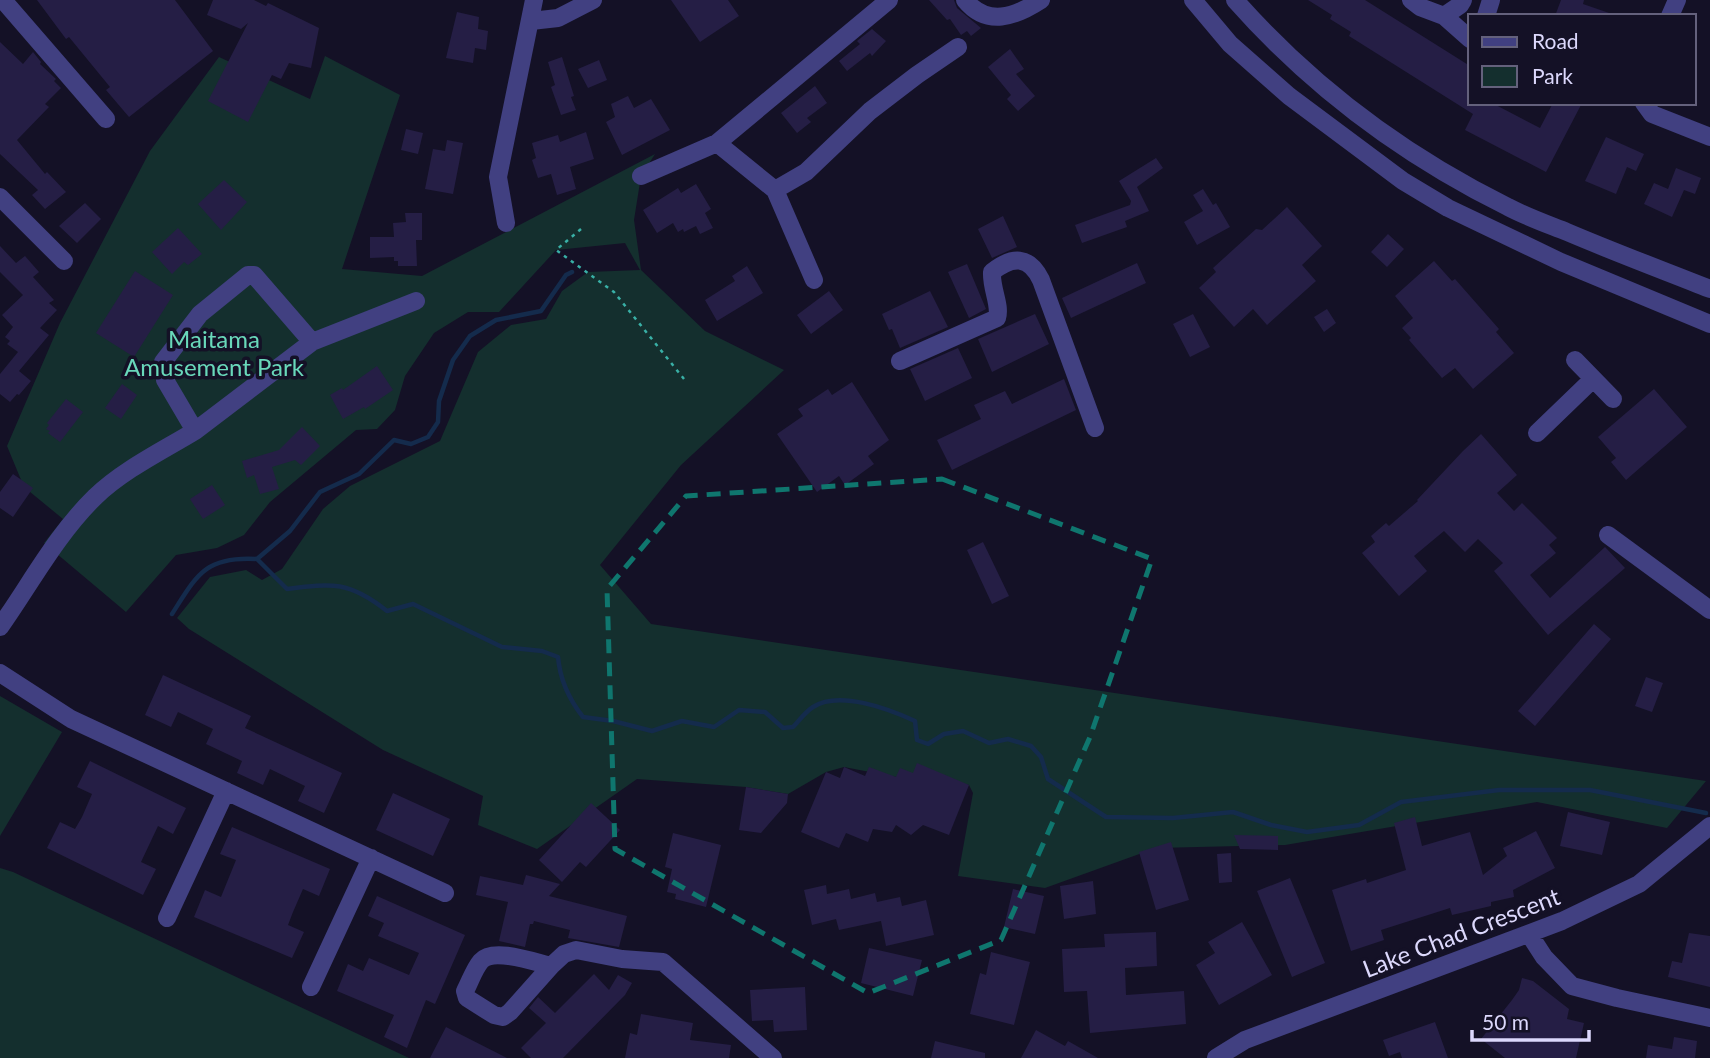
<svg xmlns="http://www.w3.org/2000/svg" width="1710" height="1058" font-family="Lato,sans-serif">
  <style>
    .green { fill: #142f2e }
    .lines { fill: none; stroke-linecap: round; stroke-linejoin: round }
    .stream { stroke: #142b4c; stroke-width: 4.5 }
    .building { fill: #251e45 }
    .path { stroke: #39b0a6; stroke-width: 2.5; stroke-dasharray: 3.5 5; stroke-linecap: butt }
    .minor { stroke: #414081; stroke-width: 18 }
    .marked { fill: none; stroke: #0f766e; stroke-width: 5; stroke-dasharray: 14 9; stroke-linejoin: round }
    .labels { text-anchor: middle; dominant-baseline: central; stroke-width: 7; stroke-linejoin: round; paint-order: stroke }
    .park-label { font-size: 24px; fill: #69d8ba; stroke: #141126 }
    .street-label { font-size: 24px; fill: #dcd8fc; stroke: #141126 }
  </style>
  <rect width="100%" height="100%" fill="#141126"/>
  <path class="green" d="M325,56L400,95L342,269L422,276L655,154L641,176L634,220L641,270L705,331L784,370L681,465L600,565L651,624L1706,781L1667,828L1537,802L1285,845L1156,848L1045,888L958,876L973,793L969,785L913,773L896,777L844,767L826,772L788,794L746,787L637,779L537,849L478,825L483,796L383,750L189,629L177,618L210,577L246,570L262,580L282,569L323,509L350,486L440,441L478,352L511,325L546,319L562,291L588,272L640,270L625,243L556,250L499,312H468L434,333L405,376L395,410L377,429L356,430L270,502L244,535L217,548L176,555L126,612L44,543L63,519L24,487L7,446L60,323L150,151L219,57L310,99Z
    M0,696L62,732L0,836Z
    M0,868L13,872L409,1058H0Z"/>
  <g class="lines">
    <path class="stream" d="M257,559L287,589C333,583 349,581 387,611L413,604L502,647L542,651L558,657C560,680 568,698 583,717L613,721L652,731L682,721L714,727L739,710L765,712L783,728L793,727C799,721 805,712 813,707C839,690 889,709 915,721L917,740L928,744L944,734L963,731L989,743L1008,739L1031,746L1041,757L1048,779L1106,817L1173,818L1233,812L1271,825L1307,832L1359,825L1401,802L1499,790H1590L1706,813
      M172,614C197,575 205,556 257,559L290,531L320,492L359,474L394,440L411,444L428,437L438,422L439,401L453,360L470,336L496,320L541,311L566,275L572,272"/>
  </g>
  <path class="building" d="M37,0H175L213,51L129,117L106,90L110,87L69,37L66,39Z
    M213,0H254L266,6L268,3L319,28L311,68L289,63L281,79L272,75L248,122L208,101L248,23L241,29L207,15Z
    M671,0H728L739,16L700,42Z
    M929,0H954L957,8L981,28L971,36L967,31L961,35L950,19L947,20Z
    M1308,0H1365L1470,66V103H1492L1540,128L1553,103H1582L1546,172L1465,130L1473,114L1349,36L1351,32L1330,19L1332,15Z
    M1561,0H1584L1583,4L1612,14L1611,16H1555Z
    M457,12L479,17L478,29L488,31L486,50L475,48L473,63L446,58Z
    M872,29L886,41L872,56L870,53L847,71L839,61L860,44L857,41Z
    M0,42L23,64L33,52L41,62L40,64L56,79L54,81L61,88L45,104L49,107L17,140L45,174L47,172L66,192L45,209L32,195L38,190L0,154Z
    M1010,49L1024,69L1016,74L1035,96L1018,111L1007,99L1011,95L988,67Z
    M562,57L574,96L571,97L576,110L561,115L551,87L555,85L548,62Z
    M599,60L607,80L588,88L578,69Z
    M815,86L827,103L807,118L811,122L797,133L781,113Z
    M628,96L634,108L651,99L670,130L622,155L606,122L615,117L611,104Z
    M406,129L423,133L418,154L401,150Z
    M586,132L594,159L570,167L576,189L557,195L551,174L538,178L532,160L536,158L532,143L558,135L560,142Z
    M1606,137L1644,154L1636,171L1627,167L1616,194L1585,181Z
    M447,140L463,143L453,194L425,189L433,149L445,151Z
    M1156,158L1163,168L1137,187L1149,211L1125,221L1127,227L1082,243L1075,225L1130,205L1131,201L1119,181Z
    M1676,168L1701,178L1695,194L1684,190L1672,217L1644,204L1654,183L1668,189Z
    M224,180L247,202L221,230L198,204Z
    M696,184L711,209L705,213L713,228L700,234L696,226L684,232L683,229L678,232L673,223L657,233L643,210L678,188L681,193Z
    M1203,189L1213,205L1216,203L1230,227L1197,245L1184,222L1203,211L1193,195Z
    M85,203L101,219L77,243L59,226Z
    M1287,207L1322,246L1302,265L1316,281L1267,325L1253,309L1234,327L1199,288L1216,272L1213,268L1256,229L1262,230Z
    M405,213H422V240H416L417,266H398V261H394V257L370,258V237H394L393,223L406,222Z
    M1003,216L1017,247L992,258L978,229Z
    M178,228L202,254L188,265L184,262L172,274L152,252Z
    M1388,234L1404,249L1387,267L1371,252Z
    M0,246L16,263L25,256L39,272L33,277L54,300L49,303L57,310L40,328L49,335L19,371L31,381L19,395L17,394L10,402L0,394V374L18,352L7,344L10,341L5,337L13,327L2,315L23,295L0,272Z
    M1434,261L1452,281L1455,279L1499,329L1496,332L1514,353L1473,389L1455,368L1442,378L1409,340L1411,338L1402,328L1413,318L1395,296Z
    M1137,263L1146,283L1071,318L1062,298Z
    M967,264L986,309L969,318L948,272Z
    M747,266L763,293L717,321L705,300L735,281L732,276Z
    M135,271L173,295L134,357L96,333Z
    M829,291L843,310L811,334L797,315Z
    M930,291L948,327L900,348L892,329L889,330L882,314Z
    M1327,309L1336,323L1324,332L1314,317Z
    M1035,314L1049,344L992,372L978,339Z
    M1193,314L1210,347L1190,357L1173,324Z
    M958,348L972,378L925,401L910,369Z
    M377,366L393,390L365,409L364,407L343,419L330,395L342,388L343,390Z
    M1064,379L1076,410L952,470L937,440L981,419L974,405L1005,391L1012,404Z
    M852,382L889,440L868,456L874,464L845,485L839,476L817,492L777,434L803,416L798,409L828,389L832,395Z
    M122,384L137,395L121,419L105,408Z
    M1654,389L1687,427L1626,480L1611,462L1616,458L1598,437Z
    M66,399L83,412L60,442L48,433L50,431L46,429L49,425L47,423Z
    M302,427L320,446L301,465L295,460L272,467L279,489L260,494L254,475L247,478L242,461L279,450Z
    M1481,434L1517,475L1497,493L1514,511L1522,503L1557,538L1549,545L1556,553L1530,575L1550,598L1605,547L1625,568L1548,635L1494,571L1503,563L1478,539L1465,552L1444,531L1414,556L1427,571L1399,596L1362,553L1375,542L1371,536L1386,523L1389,526L1418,501L1417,500L1463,451Z
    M13,474L33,488L13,517L0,508V492Z
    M212,485L225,505L203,519L190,499Z
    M983,542L1009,596L992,604L967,550Z
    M1594,624L1611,639L1535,726L1518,711Z
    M163,675L251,716L245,728L342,773L324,813L298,801L305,786L270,769L263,785L237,773L242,761L206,744L213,729L178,712L171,727L145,715Z
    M1646,677L1663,683L1652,712L1635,706Z
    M90,761L186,808L173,834L158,826L141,862L156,869L143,895L47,848L60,822L75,829L82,817L92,794L77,787Z
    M917,763L969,785L949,835L923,825L911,835L896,825L892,832L873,829L868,842L846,833L839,848L801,832L826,772L840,778L844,767L865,776L869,767L896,777L900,768L913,773Z
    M746,787L788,794L787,803L761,833L739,830Z
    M393,793L450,819L433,856L376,830Z
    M591,803L620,830L586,867L580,862L562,882L539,860Z
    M1568,812L1610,822L1602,855L1560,846Z
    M1415,817L1422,846L1470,832L1483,875L1507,856L1503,848L1536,831L1555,868L1513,890L1514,897L1491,902V906L1452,915L1450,908L1381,930L1384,940L1351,951L1332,890L1366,879L1367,883L1406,870L1394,823Z
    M232,827L330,869L319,896L303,889L293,912L288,925L304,932L292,958L194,917L205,890L221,897L236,860L220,854Z
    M673,833L721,845L706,907L675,899L676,894L667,892L672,869L665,867Z
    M1234,835L1278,836V850L1240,849Z
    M1171,842L1189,900L1156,910L1139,852Z
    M1231,853L1232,882L1219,883L1217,854Z
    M526,875L560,884L549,896L627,916L619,947L568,938L570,930L534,921L533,924H530L525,947L499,941L508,902L476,895L480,876L523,885Z
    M1290,878L1325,963L1292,977L1257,891Z
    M1093,881L1096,914L1064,919L1060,886Z
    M826,885L827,894L849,889L851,899L875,893L877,902L900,897L902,906L926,900L934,935L886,946L881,921L839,930L836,919L812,925L804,890Z
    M1013,889L1044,896L1035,934L1004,927Z
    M377,896L465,935L435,1004L426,1000L407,1048L384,1037L394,1015L337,991L348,964L363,971L369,958L409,975L419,953L378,936L384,923L368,916Z
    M1242,922L1272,975L1219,1005L1196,965L1215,953L1208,942Z
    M1156,932L1157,966L1125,968L1126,995L1184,991L1186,1024L1090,1033L1087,991L1064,992L1062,949L1105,947L1104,934Z
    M1689,933L1710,936V987L1668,977L1672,961L1682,963Z
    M869,948L922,960L913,996L861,983Z
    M991,952L1030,962L1014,1025L970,1014L980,973L986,975Z
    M594,974L609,990L618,975L632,983L625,995L563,1058H531L521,1048L546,1023L529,1008L538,997L555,1013Z
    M1522,978L1533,981L1569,1009L1567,1019L1584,1023L1576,1058H1505L1481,1039L1512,1000L1519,990Z
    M805,987L807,1030L774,1032L773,1020L752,1021L750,990Z
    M641,1014L693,1023L690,1040L731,1045L729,1058H625L630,1033L637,1035Z
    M1435,1022L1448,1058H1402L1400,1052L1389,1056L1383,1040Z
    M446,1027L507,1058H430Z
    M1036,1030L1065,1046L1068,1041L1098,1058H1021Z
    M1674,1037L1697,1041L1695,1058H1646L1648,1045L1672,1049Z
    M935,1041L985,1053V1058H931Z"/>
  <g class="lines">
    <path class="path" d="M581,229L556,250L614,292L684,379"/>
    <path class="minor" d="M3,0L106,119
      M965,0C987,27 1015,17 1041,0
      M1193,0L1230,44L1289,96L1403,181L1448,208L1561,262L1710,324
      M1235,0C1311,86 1405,156 1508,207C1527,217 1547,224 1567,232C1614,252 1662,270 1710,289
      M1411,0L1420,7L1444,16L1460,5L1463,0
      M1444,16L1470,39
      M1486,16L1491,0
      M1670,16L1677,0
      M531,21L558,18L593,0
      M1644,103L1652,114L1710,137
      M717,143L775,190L814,280
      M641,176L717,143L889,0
      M775,190L806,172L870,111L917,75L958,47
      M0,197L64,261
      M506,223L498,177L534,0
      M1575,360L1613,399
      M900,361L997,318C1001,305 991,289 992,272C1012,256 1029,255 1041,280L1095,428
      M195,431L312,342L416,301
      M1537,433L1593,379
      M1608,535L1710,610
      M0,627C31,583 57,534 95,497C123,470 162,451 195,431L165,380L163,362L200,314L248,275H254L312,342
      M0,673L71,719L445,893
      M167,918L226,791
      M1529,934L1544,957L1572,986L1617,998L1710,1018
      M551,966C534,962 493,947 481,961C474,969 470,982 465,991L467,998L494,1015L503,1017L510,1012L551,966L564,954L576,950L622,959L663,962L773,1058
      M311,987L371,858
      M1216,1058L1245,1040L1562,921L1639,884L1710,826"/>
  </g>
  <path class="marked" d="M942,479L1152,559L1090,737L1001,940L868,993L615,849L607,589L686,496Z"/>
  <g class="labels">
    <g class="park-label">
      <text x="214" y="338">Maitama<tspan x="214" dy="28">Amusement Park</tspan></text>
    </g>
    <g class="street-label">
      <text transform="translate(1461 932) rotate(-21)">Lake Chad Crescent</text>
    </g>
  </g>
  <rect x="1468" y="14" width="228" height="91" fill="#141126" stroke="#64617c" stroke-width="2"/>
  <rect x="1482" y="37" width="35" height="10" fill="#414081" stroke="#64617c" stroke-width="2"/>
  <text x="1532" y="49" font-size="21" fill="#dcd8fc">Road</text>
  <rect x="1482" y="66" width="35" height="21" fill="#142f2e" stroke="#64617c" stroke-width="2"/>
  <text x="1532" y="84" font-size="21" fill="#dcd8fc">Park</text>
  <path d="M1472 1030v10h117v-10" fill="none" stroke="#dcd8fc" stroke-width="3.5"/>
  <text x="1482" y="1030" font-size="21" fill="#dcd8fc" stroke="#141126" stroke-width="5" paint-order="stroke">50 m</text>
</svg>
